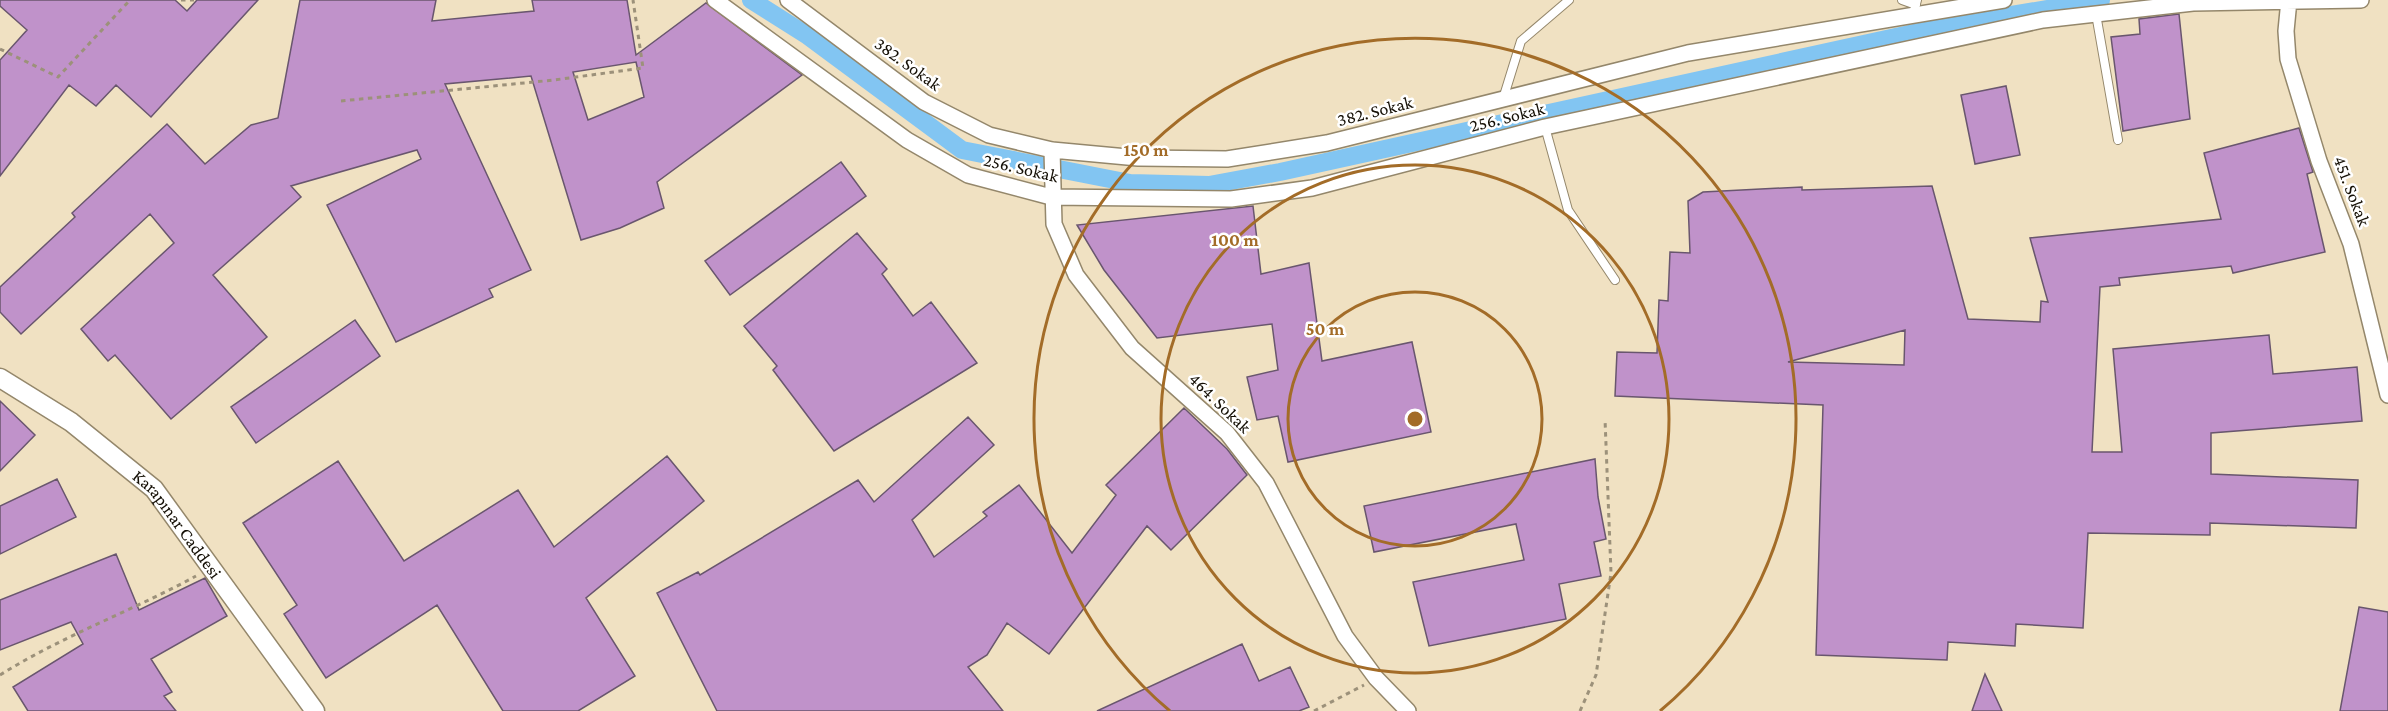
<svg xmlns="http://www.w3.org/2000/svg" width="2388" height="711" font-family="'Crimson Pro',serif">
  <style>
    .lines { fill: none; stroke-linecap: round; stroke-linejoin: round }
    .canal { stroke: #82c5f2; stroke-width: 18 }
    .building { fill: #c092ca; stroke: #69566e; stroke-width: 1.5; fill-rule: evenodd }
    .service-casing { stroke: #94876b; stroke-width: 10 }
    .minor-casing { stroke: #94876b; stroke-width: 18 }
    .tertiary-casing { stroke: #94876b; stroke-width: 21 }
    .path { stroke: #9c917a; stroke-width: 3; stroke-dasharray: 4.5 4.5; stroke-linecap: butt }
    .service { stroke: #fff; stroke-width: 8 }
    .minor { stroke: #fff; stroke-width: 15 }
    .tertiary { stroke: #fff; stroke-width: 18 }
    .ring { fill: none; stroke: #a36c28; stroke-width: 3 }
    .labels { text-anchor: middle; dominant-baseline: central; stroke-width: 5; stroke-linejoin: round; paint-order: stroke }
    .street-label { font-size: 18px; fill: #151006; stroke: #fff }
    .centre { fill: #a36c28; stroke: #fff; stroke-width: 3 }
    .ring-label { font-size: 18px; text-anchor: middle; font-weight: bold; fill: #a36c28; stroke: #fff; stroke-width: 5; stroke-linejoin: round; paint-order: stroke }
  </style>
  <rect width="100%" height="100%" fill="#f0e1c2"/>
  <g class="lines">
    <path class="canal" d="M751,0L808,36L962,150L1130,183L1209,185L1280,172L1946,26L2101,0"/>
  </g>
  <path class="building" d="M0,0H175L187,11L197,0H258L151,117L116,85L96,106L69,85L0,176V60L27,30L0,6Z
    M300,0H436L432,21L534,11L532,0H627L636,55L706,3L802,75L657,182L664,208L620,228L581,240L531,76L445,84L531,270L489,289L493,297L396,342L327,205L421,159L417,150L291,186L301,197L213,275L267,337L171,419L115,355L108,361L81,329L174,243L150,214L21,334L0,312V287L75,217L72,213L167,124L205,164L251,125L278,118ZM636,62L644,97L588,120L573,72Z
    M2179,14L2190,119L2123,131L2111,37L2140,34L2139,19Z
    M2006,86L2020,155L1975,164L1961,95Z
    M2299,128L2313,172L2307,174L2325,252L2233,273L2231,266L2119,278L2120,285L2100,287L2092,452H2122L2113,349L2269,335L2273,374L2357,367L2362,421L2211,433V474L2358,480L2356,528L2210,523V535L2088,533L2083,628L2016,624L2015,646L1948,642L1947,660L1816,655L1823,405L1615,396L1617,352L1657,353L1659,300L1668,301L1670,252L1690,253L1688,201L1703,192L1802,187V190L1932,186L1968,319L2040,322L2041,301L2048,302L2030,238L2221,219L2204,153ZM1905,330L1904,365L1788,362Z
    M841,162L866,196L730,295L705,261Z
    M1253,206L1261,274L1309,263L1322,361L1412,342L1431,432L1288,462L1278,416L1257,420L1247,377L1278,370L1272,324L1157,338L1104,270L1077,225Z
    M857,233L887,269L882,274L913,316L931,302L977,363L834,451L773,370L777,366L744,326Z
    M355,320L380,356L256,443L231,407Z
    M0,401L35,435L0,471Z
    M1184,408L1227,449L1247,475L1171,550L1147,526L1049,654L1007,623L987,655L968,667L1003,711H717L657,593L698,572L700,575L858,480L874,502L968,417L994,445L912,520L934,557L987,516L983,512L1019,485L1072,553L1116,495L1106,485Z
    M667,456L704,501L586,598L635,676L578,711H503L437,605L326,678L284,614L297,605L243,523L338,461L404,561L518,490L554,547Z
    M1595,459L1598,497L1606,539L1594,542L1601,576L1559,584L1566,619L1429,646L1413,582L1524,560L1516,524L1374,552L1364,506Z
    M57,479L76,517L0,554V506Z
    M116,554L139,610L205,578L227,616L151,659L172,692L164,696L176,711H28L13,687L83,644L71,622L0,650V600Z
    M2359,607L2388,612V711H2340Z
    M1242,644L1259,681L1290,667L1309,707L1299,711H1097Z
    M1985,674L2002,711H1972Z"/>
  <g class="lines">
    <defs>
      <path id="service" d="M1902,0L1916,5
        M2096,14L2118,140
        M1913,15L1917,0
        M1503,99L1521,41L1569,0
        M1545,127L1568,210L1615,280"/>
      <path id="minor" d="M715,0L907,140L968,175L1051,197L1231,199L1312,188L1545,127L2043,20L2193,3L2361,0
        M788,0L924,102L989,135L1052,150L1138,158L1227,159L1327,143L1688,53L2004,0
        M2289,0L2286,31L2288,59L2319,161L2351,244L2388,395
        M1052,150L1054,224L1076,275L1132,348L1227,433L1266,483L1345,636L1376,678L1408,711"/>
      <g id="tertiary">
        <path id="s1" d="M0,378L71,422L154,489L315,711"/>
      </g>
    </defs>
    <use href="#service" class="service-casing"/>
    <use href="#minor" class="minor-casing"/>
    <use href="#tertiary" class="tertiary-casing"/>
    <path class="path" d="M181,0H194
      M0,49L58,77L130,0
      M341,101L554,80L643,68L633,0
      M0,675C62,636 132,611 196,576
      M1314,711L1364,685
      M1580,711L1596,675L1611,573L1605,419"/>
    <use href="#service" class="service"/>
    <use href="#minor" class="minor"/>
    <use href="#tertiary" class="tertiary"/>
  </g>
  <g class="ring">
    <circle cx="1415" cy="419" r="127"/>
    <circle cx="1415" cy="419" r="254"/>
    <path d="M1170 711A381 381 0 1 1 1660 711"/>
  </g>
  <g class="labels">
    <g class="street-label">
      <text transform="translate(908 64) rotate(36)">382. Sokak</text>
      <text transform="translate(1375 111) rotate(-14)">382. Sokak</text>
      <text transform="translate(1507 117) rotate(-14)">256. Sokak</text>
      <text transform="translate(1021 168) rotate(13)">256. Sokak</text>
      <text transform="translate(2352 191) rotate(69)">451. Sokak</text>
      <text transform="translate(1220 403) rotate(44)">464. Sokak</text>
      <text stroke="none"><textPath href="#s1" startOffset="232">Karapınar Caddesi</textPath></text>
    </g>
  </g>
  <circle cx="1415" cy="419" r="9" class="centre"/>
  <g class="ring-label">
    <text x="1146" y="156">150 m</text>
    <text x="1235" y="246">100 m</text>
    <text x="1325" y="335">50 m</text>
  </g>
</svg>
